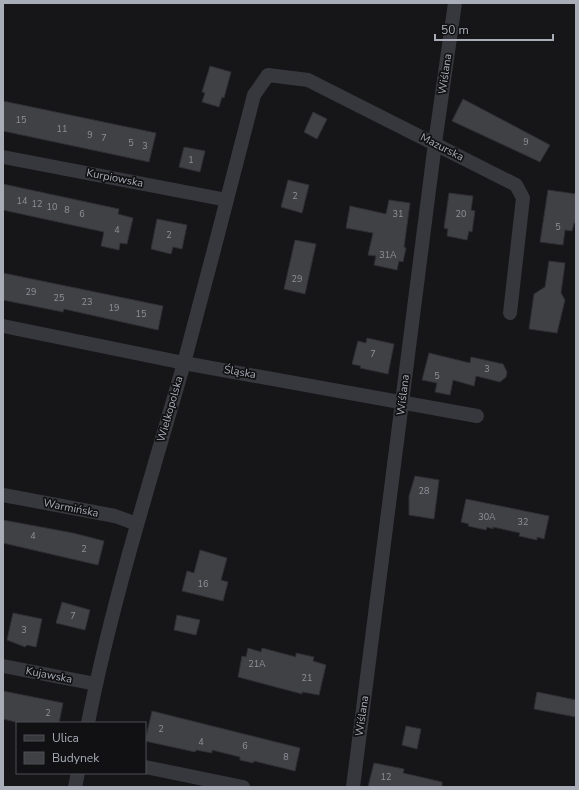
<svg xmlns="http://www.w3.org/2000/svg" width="579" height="790" font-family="'Nunito Sans',sans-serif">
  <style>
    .building { fill: #404145; stroke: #303034 }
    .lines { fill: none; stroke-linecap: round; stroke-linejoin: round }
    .minor { stroke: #37383d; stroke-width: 14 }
    .labels { text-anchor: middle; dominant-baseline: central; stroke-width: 3.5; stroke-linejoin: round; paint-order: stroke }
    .number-label { font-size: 9px; fill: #8e929b }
    .street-label { font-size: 11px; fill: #a8adb8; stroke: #111113 }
  </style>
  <rect width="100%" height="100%" fill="#161618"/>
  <path class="building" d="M210,66L231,72L224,98L222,97L219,107L202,102L205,93L202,92Z
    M463,99L550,145L540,162L452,121Z
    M3,101L156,133L149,162L3,131Z
    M313,112L327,119L317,139L304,132Z
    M184,147L205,151L200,172L179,167Z
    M288,180L309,185L302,213L281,207Z
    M3,184L119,209L118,214L133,218L127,244L120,243L119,250L101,246L104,232L3,210Z
    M548,190L576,194V223H574L572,231L565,230L563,245L540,242Z
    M449,193L473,196L471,210L475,211L472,232L469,231L467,240L447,236L448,229L444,228Z
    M389,200L410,203L404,247L406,248L403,262L399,261L397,270L374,265L376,256L368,255L373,233L346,228L350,206L386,214Z
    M157,219L187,225L182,249L173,247L171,254L151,249Z
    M295,240L316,244L305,294L284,289Z
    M549,261L565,263L561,293L565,300L557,333L529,329L534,294L545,287Z
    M3,273L163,306L158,330L64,309L63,312L3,300Z
    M367,338L394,344L388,374L360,368L361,366L352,364L358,341L366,343Z
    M429,353L470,363L471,357L503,364L507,372L506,377L500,382L476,376L474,386L453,380L450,395L435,392L437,383L422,380Z
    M415,476L439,480L434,519L409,515V496Z
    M466,499L549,516L544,539L537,537V540L519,536L520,533L493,527V529L487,527L486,530L468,526L469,524L461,522Z
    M3,520L73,533L104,541L98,565L3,543Z
    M200,550L227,558L221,580L228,582L223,601L182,591L187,571L194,573Z
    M62,602L90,610L85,630L56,623Z
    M13,613L42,619L36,647L27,645L25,647L7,640Z
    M177,615L200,620L196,635L174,630Z
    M248,648L261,652L262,648L296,657V653L314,657L313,661L326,665L319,695L302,692V694L238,677L242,656L246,657Z
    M3,691L63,703L59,723H20L3,719Z
    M537,692L576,700V717L534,709Z
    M152,711L300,748L295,771L254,761L253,763L240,760V757L212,750V753L196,750L195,752L145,741Z
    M406,726L421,729L417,749L402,745Z
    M374,763L404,769L403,773L442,782V787H368Z"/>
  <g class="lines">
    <path class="minor" d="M3,157L227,200
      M3,326L184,363L477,416
      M3,495L115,516L137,524
      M3,666L96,684
      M88,723C112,601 150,482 184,363C208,274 231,184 254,95L268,75L308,80L516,185L523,198L510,313
      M145,767L243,787
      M75,787L78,773
      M353,787L435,143L455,3"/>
  </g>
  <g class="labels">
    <g class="number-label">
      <text x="21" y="120">15</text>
      <text x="62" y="129">11</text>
      <text x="90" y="135">9</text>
      <text x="104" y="138">7</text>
      <text x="526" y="142">9</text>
      <text x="131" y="143">5</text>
      <text x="145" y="146">3</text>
      <text x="191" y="160">1</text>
      <text x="295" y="196">2</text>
      <text x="22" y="201">14</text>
      <text x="37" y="204">12</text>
      <text x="52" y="207">10</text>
      <text x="67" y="210">8</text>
      <text x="82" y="214">6</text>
      <text x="398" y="214">31</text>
      <text x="461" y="214">20</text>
      <text x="558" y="227">5</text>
      <text x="117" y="230">4</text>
      <text x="169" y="235">2</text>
      <text x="388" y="255">31A</text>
      <text x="297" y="279">29</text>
      <text x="31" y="292">29</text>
      <text x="59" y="298">25</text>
      <text x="87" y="302">23</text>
      <text x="114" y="308">19</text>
      <text x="141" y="314">15</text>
      <text x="373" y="354">7</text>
      <text x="487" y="369">3</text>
      <text x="437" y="376">5</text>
      <text x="424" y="491">28</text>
      <text x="487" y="517">30A</text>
      <text x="523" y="522">32</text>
      <text x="33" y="536">4</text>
      <text x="84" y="549">2</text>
      <text x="203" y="584">16</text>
      <text x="73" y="616">7</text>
      <text x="24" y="630">3</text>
      <text x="257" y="664">21A</text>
      <text x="307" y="678">21</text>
      <text x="48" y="713">2</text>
      <text x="161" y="729">2</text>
      <text x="201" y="742">4</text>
      <text x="245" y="746">6</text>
      <text x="286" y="757">8</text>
      <text x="386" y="777">12</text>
    </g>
    <g class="street-label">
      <text transform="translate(445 74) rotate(-82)">Wiślana</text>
      <text transform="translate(442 147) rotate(27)">Mazurska</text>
      <text transform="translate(115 178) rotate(11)">Kurpiowska</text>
      <text transform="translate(240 372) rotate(10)">Śląska</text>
      <text transform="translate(403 395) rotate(-83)">Wiślana</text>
      <text transform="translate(170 409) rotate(-74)">Wielkopolska</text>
      <text transform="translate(71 508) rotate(11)">Warmińska</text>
      <text transform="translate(49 675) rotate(11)">Kujawska</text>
      <text transform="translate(362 716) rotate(-82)">Wiślana</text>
    </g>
  </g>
  <rect width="579" height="790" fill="none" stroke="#a8adb8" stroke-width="8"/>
  <rect x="16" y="722" width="130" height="52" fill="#111113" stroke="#4d4f55"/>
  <rect x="24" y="735" width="20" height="6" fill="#37383d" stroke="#4d4f55"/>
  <text x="52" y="742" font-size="12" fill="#a8adb8">Ulica</text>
  <rect x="24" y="752" width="20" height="12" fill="#404145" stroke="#4d4f55"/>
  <text x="52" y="762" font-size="12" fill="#a8adb8">Budynek</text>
  <path d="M435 34v6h118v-6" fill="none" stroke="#a8adb8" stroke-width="2"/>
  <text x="441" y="34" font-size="12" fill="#a8adb8" stroke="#111113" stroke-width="3" paint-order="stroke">50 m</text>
</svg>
